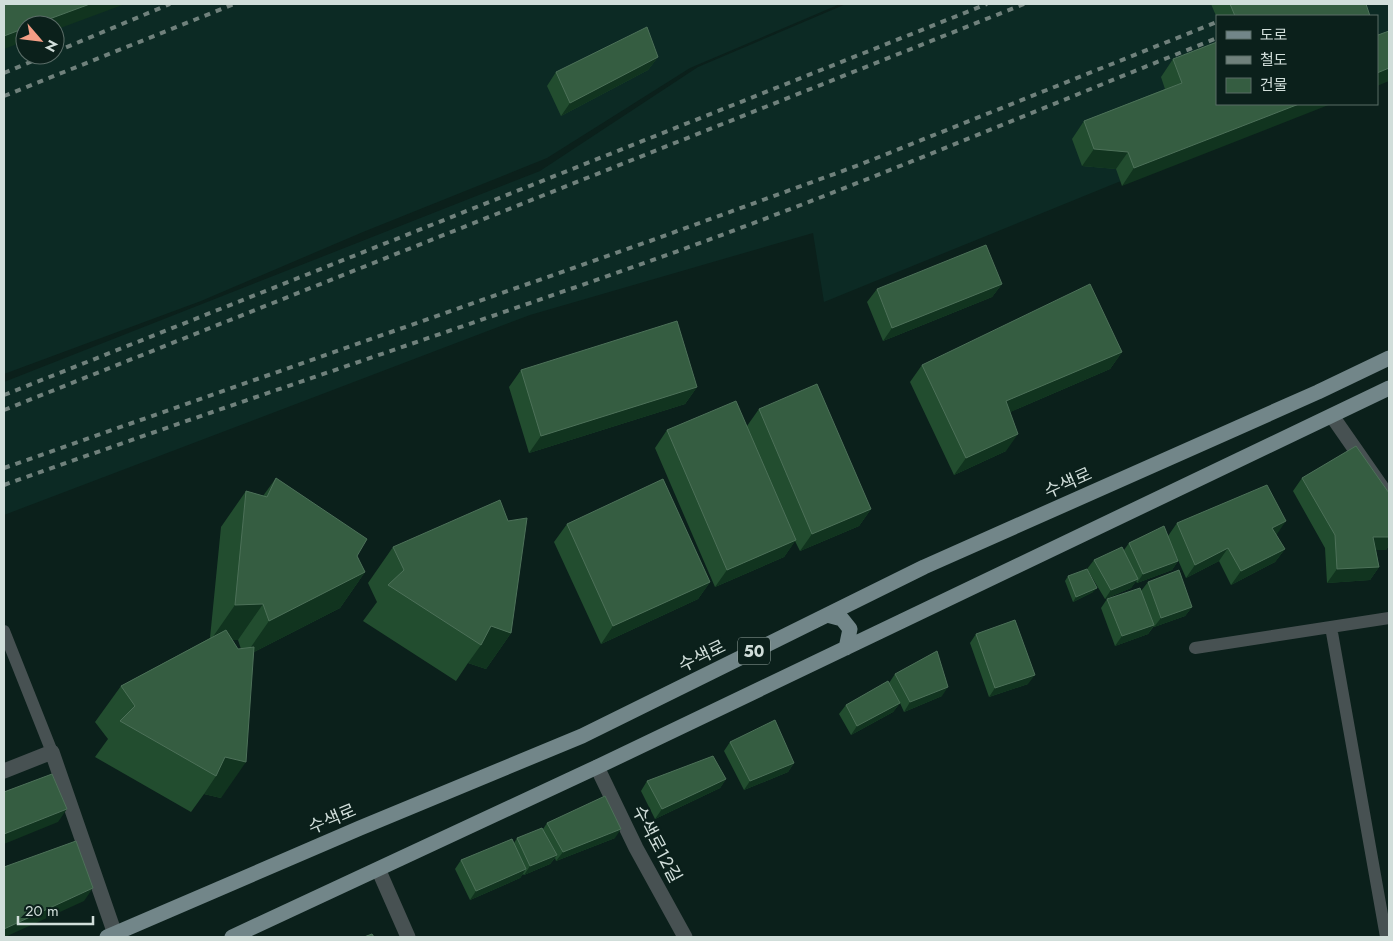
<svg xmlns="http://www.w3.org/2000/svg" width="1393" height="941" font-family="Jost,'Noto Sans KR',sans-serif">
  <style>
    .built { fill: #0c2a24; fill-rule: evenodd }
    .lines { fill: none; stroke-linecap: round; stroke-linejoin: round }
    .lane { stroke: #475152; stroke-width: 12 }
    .street { stroke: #475152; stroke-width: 15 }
    .primary { stroke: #728689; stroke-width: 15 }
    .rail { stroke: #70817c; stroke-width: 4; stroke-dasharray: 6 6; stroke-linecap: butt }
    .wall { fill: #224d2f; fill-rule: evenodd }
    .shaded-wall { fill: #11341f }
    .building { fill: #355d41; stroke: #4d7159 }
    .labels { text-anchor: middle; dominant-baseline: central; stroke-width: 4.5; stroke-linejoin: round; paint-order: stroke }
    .shield { fill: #0b201b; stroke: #96a5a1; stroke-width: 1 }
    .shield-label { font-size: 16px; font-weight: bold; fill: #d1deda }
    .street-label { font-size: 18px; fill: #d1deda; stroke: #0b201b }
  </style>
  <rect width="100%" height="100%" fill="#0b201b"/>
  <path class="built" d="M4,4H840L690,68L547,158L363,232L201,301L4,374ZM25,25H55V55H25Z
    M846,4H1389V41L1377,48V16H1217V104L1192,152L824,302L813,233L530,315L4,515V382L540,171L698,67Z"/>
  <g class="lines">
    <path class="lane" d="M1331,627L1386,937
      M4,631L52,752
      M1195,648L1389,618"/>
    <path class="street" d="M1332,416L1389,498
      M597,767L636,848L685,937
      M4,771L52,752L116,937
      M379,871L408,937"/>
    <path class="primary" d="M827,615L842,619L850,629L846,648
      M107,937L360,828L582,736L924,567L1318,392L1389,358
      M232,937L597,767L1389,388"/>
    <path class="rail" d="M55,52L170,4
      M4,73L47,55
      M4,96L234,4
      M4,395L987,4
      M4,410L1024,4
      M4,468L650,241L859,165L1217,22
      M4,485C214,410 426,340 636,266C832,197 1024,115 1217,38"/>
  </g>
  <path class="wall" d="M1211,4H1366L1370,16H1217V18Z
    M658,57L648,70L561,116L547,86L556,72Z
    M1173,59L1217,104L1122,186L1116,169L1082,166L1072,139L1084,121L1165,89L1161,77Z
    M1002,284L992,297L883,341L867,302L877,289Z
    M1122,352L1110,369L1010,412L1006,451L954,475L910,382L922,365Z
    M521,370L697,387L685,404L529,453L509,387Z
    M759,409L871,509L859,526L800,551L795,541L784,557L715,587L655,448L667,430L747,426Z
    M276,478L357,556L365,572L340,608L254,652L221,798L204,794L191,812L95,757L108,739L95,722L121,686L210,638L221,527L246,491L263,496ZM232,640H238L241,649H238Z
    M1302,478L1389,493V545L1386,550H1376L1379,567L1370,580L1327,583L1325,548L1293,491Z
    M1177,523L1277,534L1276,535L1285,549L1275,562L1231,585L1219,561L1186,578L1174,551L1178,561L1172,570L1137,583L1136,581L1131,588L1105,599L1087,569L1094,560L1124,550L1129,543L1168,536Z
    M567,524L710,582L698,599L601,644L554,542Z
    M393,547L511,633L486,669L468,663L456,681L363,621L377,602L368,583Z
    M1068,576L1093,592L1073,602L1065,581Z
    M1148,582L1192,607L1185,616L1154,627V626L1148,634L1115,646L1101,608L1107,599L1141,591Z
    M976,634L1028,684L989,697L970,643Z
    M895,674L942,696L904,712L900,703L893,712L851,735L839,714L846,705L889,683Z
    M730,742L794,763L788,772L744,790L724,751Z
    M726,779L720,788L655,819L641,791L647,781Z
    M547,823L615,838L556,861L555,858L550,864L524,875L523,874L520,878L470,900L455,869L461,860L514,843L517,838L543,829Z"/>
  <path class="shaded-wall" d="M90,4H125L55,30V25H33Z
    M25,28V41L4,49V36Z
    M658,57L648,70L561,116L570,103Z
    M1389,68V81L1377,86V73Z
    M1299,104H1331L1122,186L1134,168Z
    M1094,149L1128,152L1116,169L1082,166Z
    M1002,284L992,297L883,341L892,328Z
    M1122,352L1110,369L994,419L1006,401Z
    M697,387L685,404L529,453L541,436Z
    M1018,434L1006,451L954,475L966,458Z
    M871,509L859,526L800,551L812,534Z
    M1286,521L1277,534L1262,541L1272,528Z
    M1373,537H1389V545L1386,550H1364Z
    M796,540L784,557L715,587L727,570Z
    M1228,548L1219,561L1186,578L1195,565Z
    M1285,549L1275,562L1231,585L1241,571Z
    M1178,561L1172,570L1137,583L1143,574Z
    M1379,567L1370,580L1327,583L1337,569Z
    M365,572L340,608L244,657L269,621Z
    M1138,579L1131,588L1105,599L1111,590Z
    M710,582L698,599L601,644L613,626Z
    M1097,588L1093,592L1073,602L1076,597Z
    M263,604L238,640L210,641L235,605Z
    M1192,607L1185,616L1154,627L1161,618Z
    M1154,625L1148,634L1115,646L1122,636Z
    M491,626L511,633L486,669L468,663L481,645Z
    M1035,675L1028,684L989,697L995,688Z
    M948,687L942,696L904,712L910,702Z
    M900,703L893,712L851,735L857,726Z
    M225,757L246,762L221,798L204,794L216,776Z
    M794,763L788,772L744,790L750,781Z
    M726,779L720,788L655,819L662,809Z
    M67,809L58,822L4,844V834Z
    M621,829L615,838L556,861L563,852Z
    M557,855L550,864L524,875L530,866Z
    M526,869L520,878L470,900L476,891Z
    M93,888L84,901L5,937H4V929Z"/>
  <path class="building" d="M4,4H90L33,25H25V28L4,36Z
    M1230,4H1366L1370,16H1235Z
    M647,27L658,57L570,103L556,72Z
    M1389,31V68L1377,73V33L1378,35Z
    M1217,42V104H1299L1134,168L1128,152L1094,149L1084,121L1182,83L1173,59Z
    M986,245L1002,284L892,328L877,289Z
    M1090,284L1122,352L1006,401L1018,434L966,458L922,365Z
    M677,321L697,387L541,436L521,370Z
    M817,384L871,509L812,534L759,409Z
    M736,401L796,540L727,570L667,430Z
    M1356,446L1389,493V537H1373L1379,567L1337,569L1335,535L1302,478Z
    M276,478L367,539L357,556L365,572L269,621L263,604L235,605L246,491L267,497Z
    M663,479L710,582L613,626L567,524Z
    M1267,485L1286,521L1272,528L1285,549L1241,571L1228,548L1195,565L1177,523Z
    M500,500L508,521L527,518L511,633L491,626L481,645L388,585L404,570L393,547Z
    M1164,526L1178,561L1143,574L1129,543Z
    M1122,547L1138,579L1111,590L1094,560Z
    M1087,569L1097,588L1076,597L1068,576Z
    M1179,570L1192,607L1161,618L1148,582Z
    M1140,588L1154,625L1122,636L1107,599Z
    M1015,620L1035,675L995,688L976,634Z
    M226,630L238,649L254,647L246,762L225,757L216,776L120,721L135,706L121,686Z
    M937,651L948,687L910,702L895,674Z
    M888,681L900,703L857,726L846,705Z
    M775,720L794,763L750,781L730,742Z
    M713,756L726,779L662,809L647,781Z
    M52,774L67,809L4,834V792Z
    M605,796L621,829L563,852L547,823Z
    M542,828L557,855L530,866L517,838Z
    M512,839L526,869L476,891L461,860Z
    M76,841L93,888L4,929V867Z
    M372,934L374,937H364Z"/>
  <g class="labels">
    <rect class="shield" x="738" y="637.5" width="32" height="27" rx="4"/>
    <g class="shield-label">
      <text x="754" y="651">50</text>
    </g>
    <g class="street-label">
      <text transform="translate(1068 483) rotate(-24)">수색로</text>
      <text transform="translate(702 656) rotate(-26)">수색로</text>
      <text transform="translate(332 819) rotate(-23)">수색로</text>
      <text transform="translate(657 844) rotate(62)">수색로12길</text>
    </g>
  </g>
  <rect width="1393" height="941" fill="none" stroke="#d1deda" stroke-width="10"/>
  <rect x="1216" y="15" width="162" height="90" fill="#0b201b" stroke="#5a6c67"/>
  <rect x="1226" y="31" width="25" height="8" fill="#728689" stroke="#5a6c67"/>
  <text x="1260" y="40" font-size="15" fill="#d1deda">도로</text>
  <rect x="1226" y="56" width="25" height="8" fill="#70817c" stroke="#5a6c67"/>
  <text x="1260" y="65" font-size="15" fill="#d1deda">철도</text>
  <rect x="1226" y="78" width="25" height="15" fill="#355d41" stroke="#5a6c67"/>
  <text x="1260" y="90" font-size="15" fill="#d1deda">건물</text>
  <g transform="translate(40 40) rotate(118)"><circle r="24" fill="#0b201b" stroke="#5a6c67"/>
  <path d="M0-4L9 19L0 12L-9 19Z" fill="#f49e86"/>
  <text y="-8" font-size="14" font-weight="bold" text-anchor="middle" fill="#d1deda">N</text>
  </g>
  <path d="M18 916v8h75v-8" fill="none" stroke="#d1deda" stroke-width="2.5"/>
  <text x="25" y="916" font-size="15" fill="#d1deda" stroke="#0b201b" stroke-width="4" paint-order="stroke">20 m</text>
</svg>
